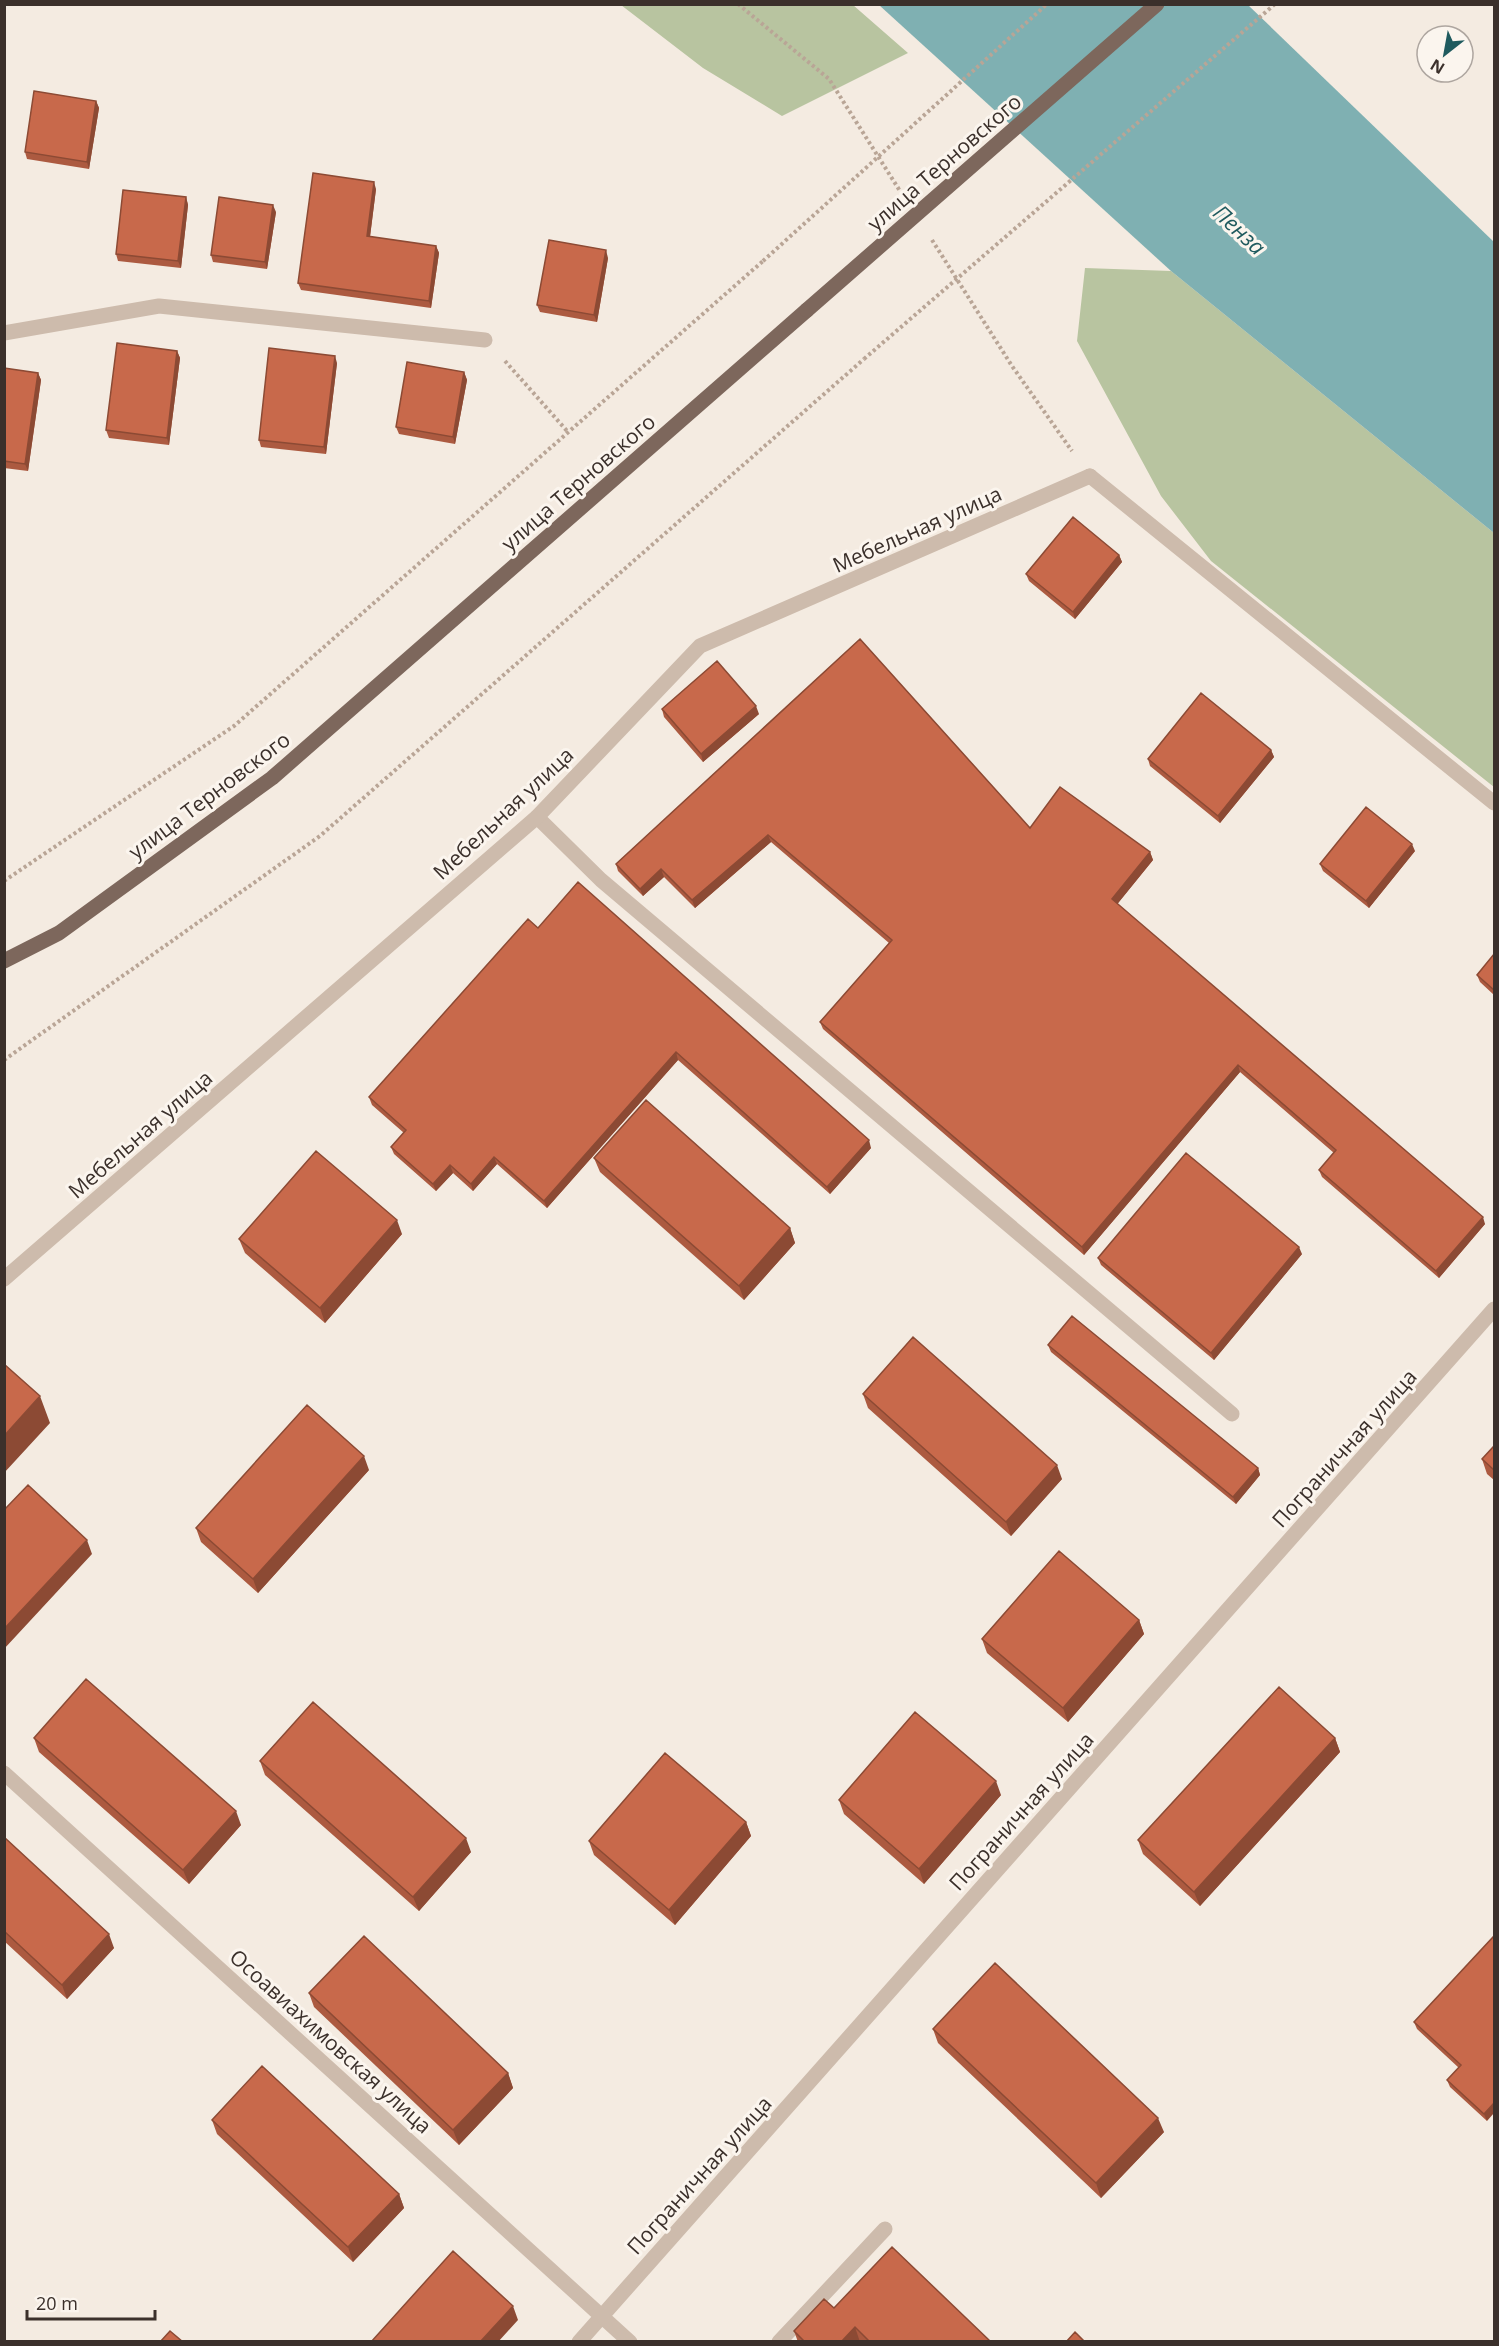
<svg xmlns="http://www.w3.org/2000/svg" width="1499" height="2346" font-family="'Open Sans',sans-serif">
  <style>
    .green { fill: #b8c4a0 }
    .water { fill: #7fb0b2 }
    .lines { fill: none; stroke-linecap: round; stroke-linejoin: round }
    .path { stroke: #b9a596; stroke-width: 4; stroke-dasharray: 3 3; stroke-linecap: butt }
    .lane { stroke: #cdbbac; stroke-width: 15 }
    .street { stroke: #cdbbac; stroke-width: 15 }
    .primary { stroke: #7d675c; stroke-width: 15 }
    .path-bridge { stroke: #b9a596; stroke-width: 4; stroke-dasharray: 3 3; stroke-linecap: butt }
    .primary-bridge { stroke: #7d675c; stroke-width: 15 }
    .wall { fill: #ac5a40 }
    .shaded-wall { fill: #8c4a34 }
    .building { fill: #c8694b; stroke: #8c4a34; stroke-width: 1.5 }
    .labels { text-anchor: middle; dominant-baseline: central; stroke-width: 6; stroke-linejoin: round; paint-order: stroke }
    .street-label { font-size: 21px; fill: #3b302b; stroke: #fbf5ee }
    .water-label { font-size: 22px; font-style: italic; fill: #1f5a5e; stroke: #fbf5ee }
  </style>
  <rect width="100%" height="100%" fill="#f4ebe1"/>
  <path class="green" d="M621,5H853L908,53L782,116L703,68Z
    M1085,268L1171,271L1494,533V787L1211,561L1161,496L1077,341Z"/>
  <path class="water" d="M879,5H1248L1494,242V533L1171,271Z"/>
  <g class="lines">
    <path class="path" d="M738,4L829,79L900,191
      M932,240L1012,366L1072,451
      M505,361L568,432
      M4,881L234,726L763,261
      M4,1060L320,836L864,359"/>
    <path class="lane" d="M1090,476L1494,803
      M537,817L601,880L1232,1414
      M779,2342L885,2229"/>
    <path class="street" d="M4,333L159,306L485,340
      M4,1279L537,817L700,646L1090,476
      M4,1773L630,2342
      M579,2342L1494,1309"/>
    <path class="primary" d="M4,961L59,933L272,778L807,310"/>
    <path class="path-bridge" d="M763,261L1047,4
      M864,359L1275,4"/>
    <path class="primary-bridge" d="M807,310L1157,4"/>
  </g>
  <path class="wall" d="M96,101L99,108L89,169L27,159L25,152Z
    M376,189L370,237L436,246L439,253L431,308L301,290L298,283Z
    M186,197L188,205L181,268L118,261L116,254Z
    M276,212L267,269L213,262L211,255Z
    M608,258L597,322L540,312L537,305Z
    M177,351L180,358L169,445L109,438L106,430Z
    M337,363L326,454L261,447L259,440Z
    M4,368L38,373L41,380L28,471L4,468Z
    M464,372L467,380L455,444L399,434L396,427Z
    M1119,555L1122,562L1075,619L1029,581L1026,574Z
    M860,639L1030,828L1150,852L1153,860L1117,904L1485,1224L1439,1278L1322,1177L1319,1170L1334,1153L1240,1072L1084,1255L823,1029L820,1022L889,943L771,842L695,908L664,877L643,896L618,871L616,864Z
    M662,709L759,714L703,762L664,717Z
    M1271,750L1274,757L1220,823L1150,766L1148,759Z
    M1415,851L1369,908L1323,871L1320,864Z
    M538,928L871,1148L830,1194L678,1060L547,1208L497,1164L473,1191L453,1173L436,1191L394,1154L391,1147L404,1133L372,1105L369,1097Z
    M1494,954V995L1480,982L1477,975Z
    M594,1158L790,1228L795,1243L744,1300L600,1172Z
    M402,1234L325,1323L245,1253L239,1239Z
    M1302,1254L1214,1360L1101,1265L1098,1258Z
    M1048,1345L1258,1468L1260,1475L1236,1504L1051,1352Z
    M863,1394L1062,1479L1011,1536L868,1408Z
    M1494,1446V1480L1487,1474L1482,1459Z
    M369,1470L258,1593L201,1542L196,1528Z
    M1139,1620L1144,1634L1068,1722L987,1653L982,1639Z
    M34,1738L241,1825L189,1884L39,1752Z
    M1335,1738L1340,1752L1200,1906L1143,1854L1138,1840Z
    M260,1761L471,1852L419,1911L265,1775Z
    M1001,1795L924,1884L844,1814L839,1800Z
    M746,1822L751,1836L675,1925L594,1855L589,1841Z
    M4,1837L114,1948L67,1999L4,1941Z
    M1494,1936L1487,2121L1450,2087L1447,2080L1459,2068L1417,2029L1414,2022Z
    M309,1993L508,2073L513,2088L459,2145L314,2007Z
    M933,2029L1164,2132L1101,2198L938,2043Z
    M212,2120L399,2194L404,2208L353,2262L217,2134Z
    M834,2308L991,2342H798L794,2331Z"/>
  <path class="shaded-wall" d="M96,101L99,108L89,169L87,162Z
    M374,182L376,189L369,244L367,236Z
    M186,197L188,205L181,268L178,261Z
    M273,205L276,212L267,269L265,262Z
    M436,246L439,253L431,308L429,301Z
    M606,250L608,258L597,322L594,315Z
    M177,351L180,358L169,445L167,438Z
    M335,356L337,363L326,454L324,447Z
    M464,372L467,380L455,444L453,437Z
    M38,373L41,380L28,471L25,464Z
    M1119,555L1122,562L1075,619L1073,612Z
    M756,706L759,714L703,762L701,754Z
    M1271,750L1274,757L1220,823L1218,816Z
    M768,835L771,842L695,908L692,900Z
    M1412,844L1415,851L1369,908L1366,901Z
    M1150,852L1153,860L1115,907L1112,899Z
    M661,869L664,877L643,896L640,889Z
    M676,1052L678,1060L547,1208L544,1201Z
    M1238,1065L1240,1072L1084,1255L1082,1247Z
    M869,1140L871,1148L830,1194L827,1187Z
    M494,1157L497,1164L473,1191L471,1184Z
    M450,1165L453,1173L436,1191L433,1184Z
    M1483,1217L1485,1224L1439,1278L1436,1271Z
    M397,1220L402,1234L325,1323L320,1308Z
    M790,1228L795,1243L744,1300L739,1286Z
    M1299,1247L1302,1254L1214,1360L1211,1353Z
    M40,1396L50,1423L4,1473V1436Z
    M364,1456L369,1470L258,1593L253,1579Z
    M1057,1465L1062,1479L1011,1536L1006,1522Z
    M1258,1468L1260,1475L1236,1504L1233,1497Z
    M87,1540L92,1554L4,1649V1629Z
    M1139,1620L1144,1634L1068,1722L1063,1708Z
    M1335,1738L1340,1752L1200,1906L1194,1892Z
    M996,1781L1001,1795L924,1884L919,1869Z
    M236,1811L241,1825L189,1884L183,1870Z
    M746,1822L751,1836L675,1925L669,1910Z
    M466,1838L471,1852L419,1911L413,1897Z
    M109,1934L114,1948L67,1999L62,1985Z
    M508,2073L513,2088L459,2145L453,2130Z
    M1494,2103V2113L1487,2121L1484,2114Z
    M1158,2118L1164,2132L1101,2198L1096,2183Z
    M399,2194L404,2208L353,2262L348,2247Z
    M513,2306L518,2320L498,2342H480Z
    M855,2327L860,2342H841Z"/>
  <path class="building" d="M34,91L96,101L87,162L25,152Z
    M313,173L374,182L367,236L436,246L429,301L298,283Z
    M123,190L186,197L178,261L116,254Z
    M219,197L273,205L265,262L211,255Z
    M549,240L606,250L594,315L537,305Z
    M117,343L177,351L167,438L106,430Z
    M269,348L335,356L324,447L259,440Z
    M407,362L464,372L453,437L396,427Z
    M4,368L38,373L25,464L4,461Z
    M1073,517L1119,555L1073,612L1026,574Z
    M860,639L1030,828L1060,787L1150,852L1112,899L1483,1217L1436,1271L1319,1170L1336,1150L1238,1065L1082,1247L820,1022L892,940L768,835L692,900L661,869L640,889L616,864Z
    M717,661L756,706L701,754L662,709Z
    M1201,693L1271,750L1218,816L1148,759Z
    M1366,807L1412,844L1366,901L1320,864Z
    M578,882L869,1140L827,1187L676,1052L544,1201L494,1157L471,1184L450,1165L433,1184L391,1147L406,1130L369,1097L528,919L538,928Z
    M1494,954V990L1477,975Z
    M646,1100L790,1228L739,1286L594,1158Z
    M316,1151L397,1220L320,1308L239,1239Z
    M1186,1153L1299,1247L1211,1353L1098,1258Z
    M1072,1316L1258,1468L1233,1497L1048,1345Z
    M913,1337L1057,1465L1006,1522L863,1394Z
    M4,1364L40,1396L4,1436Z
    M307,1405L364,1456L253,1579L196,1528Z
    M1494,1446V1470L1482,1459Z
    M28,1485L87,1540L4,1629V1510Z
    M1059,1551L1139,1620L1063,1708L982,1639Z
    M86,1679L236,1811L183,1870L34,1738Z
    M1279,1687L1335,1738L1194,1892L1138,1840Z
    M313,1702L466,1838L413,1897L260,1761Z
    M915,1712L996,1781L919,1869L839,1800Z
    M665,1753L746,1822L669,1910L589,1841Z
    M4,1837L109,1934L62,1985L4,1931Z
    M364,1936L508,2073L453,2130L309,1993Z
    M1494,1936V2103L1484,2114L1447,2080L1461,2065L1414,2022Z
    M995,1963L1158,2118L1096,2183L933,2029Z
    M262,2066L399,2194L348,2247L212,2120Z
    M892,2247L991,2342H870L855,2327L841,2342H805L794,2331L824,2299L834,2308Z
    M453,2251L513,2306L480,2342H371Z
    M170,2331L183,2342H160Z
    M1075,2332L1085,2342H1066Z"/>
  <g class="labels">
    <g class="street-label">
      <text transform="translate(944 162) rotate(-41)">улица Терновского</text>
      <text transform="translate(578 482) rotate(-41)">улица Терновского</text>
      <text transform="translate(917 529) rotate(-24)">Мебельная улица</text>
      <text transform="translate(209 795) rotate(-37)">улица Терновского</text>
      <text transform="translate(503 813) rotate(-43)">Мебельная улица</text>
      <text transform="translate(140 1134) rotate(-41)">Мебельная улица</text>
      <text transform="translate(1344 1448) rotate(-48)">Пограничная улица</text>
      <text transform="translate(1021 1811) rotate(-48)">Пограничная улица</text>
      <text transform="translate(331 2041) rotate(42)">Осоавиахимовская улица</text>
      <text transform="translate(699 2175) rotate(-48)">Пограничная улица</text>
    </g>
    <g class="water-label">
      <text transform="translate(1240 229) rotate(43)">Пенза</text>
    </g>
  </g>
  <rect width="1499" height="2346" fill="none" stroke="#3b302b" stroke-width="12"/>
  <g transform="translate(1445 54) rotate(211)"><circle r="28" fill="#fbf5ee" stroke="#aea6a0" stroke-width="1.5"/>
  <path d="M0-4.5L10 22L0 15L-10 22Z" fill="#1f5a5e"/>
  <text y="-9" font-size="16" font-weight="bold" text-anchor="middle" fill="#3b302b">N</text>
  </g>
  <path d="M27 2310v9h128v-9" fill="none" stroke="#3b302b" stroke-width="3"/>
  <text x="36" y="2310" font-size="18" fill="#3b302b" stroke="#fbf5ee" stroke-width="4.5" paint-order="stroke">20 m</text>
</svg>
